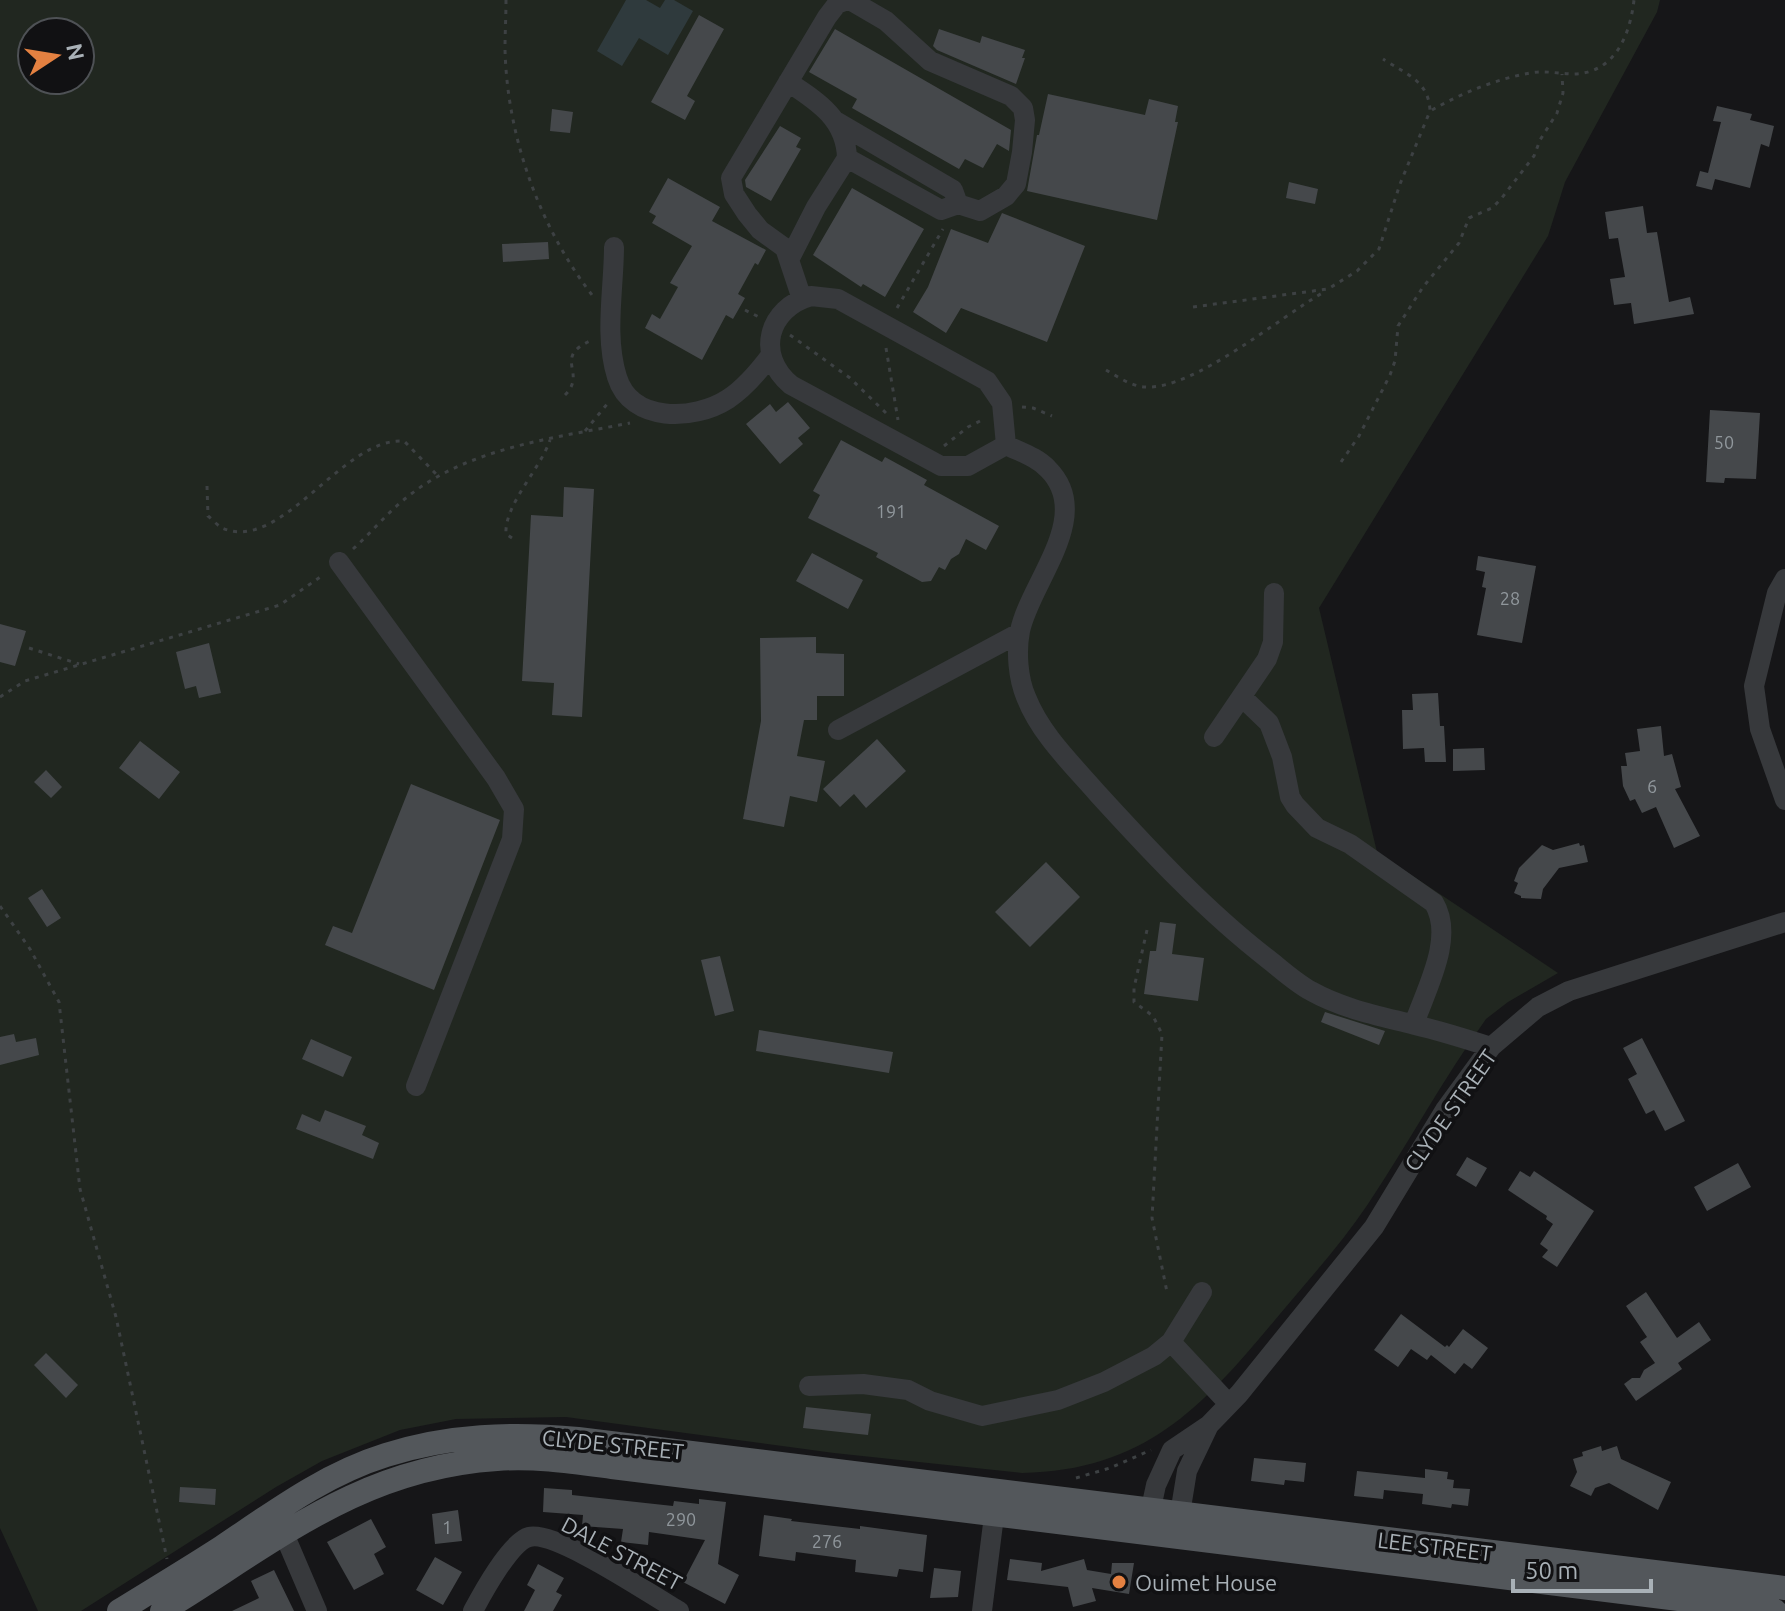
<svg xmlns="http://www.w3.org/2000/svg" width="1785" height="1611" font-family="Ubuntu,sans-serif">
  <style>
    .green { fill: #212720; fill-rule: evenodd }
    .water { fill: #2f3a3d }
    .building { fill: #45484b }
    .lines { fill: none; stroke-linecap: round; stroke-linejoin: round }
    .path { stroke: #3d4143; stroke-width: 3; stroke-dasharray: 4 6; stroke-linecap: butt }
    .minor { stroke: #37393c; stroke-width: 20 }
    .major { stroke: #53575b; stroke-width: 24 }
    .poi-dot { fill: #e48141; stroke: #111113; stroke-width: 3 }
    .labels { text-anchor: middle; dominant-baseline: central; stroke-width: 7; stroke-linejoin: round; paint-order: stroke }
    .number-label { font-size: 18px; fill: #90979c }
    .street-label { font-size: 22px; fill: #a9b1b7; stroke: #111113 }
    .poi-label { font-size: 22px; fill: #a9b1b7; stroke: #111113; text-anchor: start }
  </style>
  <rect width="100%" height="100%" fill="#161618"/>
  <path class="green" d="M0,0H1660L1657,12L1565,182L1548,236L1319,608L1377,852L1558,973L1508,1002L1486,1019C1443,1079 1408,1144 1368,1204C1342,1243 1310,1278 1280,1314C1206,1403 1148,1471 1022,1473L834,1453L566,1417L456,1419L400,1430L322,1461L276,1487L81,1611H38L0,1528ZM32,32H80V80H32Z"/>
  <path class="water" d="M626,0H646L660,8L665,0H674L693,11L668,55L639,38L622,66L597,51Z"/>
  <path class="building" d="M699,15L724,29L687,96L695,101L685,120L651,102Z
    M835,29L1011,130L1009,151L997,144L983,168L965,159L959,169L852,108L857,99L809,72Z
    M939,29L980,43L982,36L1025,50L1022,58H1025L1016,84L937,50L933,46Z
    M1048,94L1145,115L1149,99L1178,106L1175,122H1178L1157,220L1027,191L1037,135H1039Z
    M1717,106L1752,114L1750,120L1774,126L1769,147L1761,144L1750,188L1715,179L1712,190L1696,186L1700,171L1708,173L1721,122L1713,121Z
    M552,109L573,112L570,133L550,131Z
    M780,126L801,138L796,147L801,149L771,201L746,187L745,180Z
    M668,178L720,207L712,221L766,250L758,265L755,263L738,294L745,298L733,319L726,315L702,360L645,328L652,314L660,319L678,287L670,283L692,246L652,223L656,216L649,212Z
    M1289,182L1318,189L1315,204L1286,198Z
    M852,188L924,229L885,297L863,284L861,287L813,255Z
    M1643,206L1647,233L1657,232L1669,302L1690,297L1694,314L1634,324L1631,303L1614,305L1610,279L1625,277L1618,238L1609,239L1605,212Z
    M1002,213L1085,246L1047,342L961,308L946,333L913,312L928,287L951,229L988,243Z
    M548,242L549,259L503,262L502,244Z
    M788,402L810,428L798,438L803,444L780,464L746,424L770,404L776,412Z
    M1710,410L1760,413L1756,479L1725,478L1724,483L1706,482Z
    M841,440L882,462L885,457L927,480L924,485L999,526L986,550L966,539L959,554L951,559L945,570L939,567L931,581L922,582L876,557L878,553L808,518L820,495L813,491Z
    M564,487L594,489L582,717L552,715L554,683L522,681L531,515L563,517Z
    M812,553L863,580L848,609L796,581Z
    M1478,556L1536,566L1522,643L1477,635L1486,588L1482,587L1485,572L1476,570Z
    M0,624L26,631L15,666L0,662Z
    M816,637V653L844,654V696H817V720H804L797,756L825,761L817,802L790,796L784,827L743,819L761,721L760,638Z
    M209,643L221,693L199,698L196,686L185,689L176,652Z
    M1438,693L1440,726H1444L1446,762H1425L1424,748L1403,749L1402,710H1413L1412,694Z
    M1661,726L1664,756L1672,754L1681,787L1675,789L1700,836L1674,848L1656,807L1642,813L1635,799L1630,801L1623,786L1621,766H1627L1625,753L1640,751L1637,729Z
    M877,739L906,771L866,808L854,794L840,807L823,789Z
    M140,741L180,772L159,799L119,768Z
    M1484,748L1485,770L1453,771V749Z
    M46,770L62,787L51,798L34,782Z
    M411,784L500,820L434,990L325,945L333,926L352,933Z
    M1579,843L1580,846L1584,845L1588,862L1559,868L1543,889L1541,899L1521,898V896L1514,893L1518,883L1514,881L1519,868L1542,845L1553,850Z
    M1046,862L1080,897L1030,947L995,912Z
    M42,889L61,918L47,927L28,898Z
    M1160,922L1176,924L1172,954L1204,958L1198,1001L1144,994L1150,951H1156Z
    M720,956L734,1011L715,1016L701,960Z
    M1325,1012L1385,1031L1379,1045L1321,1022Z
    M759,1030L893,1052L889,1073L756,1051Z
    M14,1034L16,1042L36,1038L39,1055L0,1065V1037Z
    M1642,1038L1685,1121L1665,1131L1654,1110L1646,1114L1628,1079L1637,1074L1623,1048Z
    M311,1039L352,1057L343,1077L302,1059Z
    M325,1110L366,1126L362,1135L379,1143L373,1159L296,1129L302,1114L320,1122Z
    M1467,1157L1487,1168L1476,1187L1456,1175Z
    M1738,1163L1751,1187L1707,1211L1694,1187Z
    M1520,1171L1530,1177L1534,1171L1594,1211L1557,1267L1542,1257L1548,1250L1540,1244L1553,1224L1546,1219L1547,1216L1508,1190Z
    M1646,1292L1677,1338L1699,1322L1711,1340L1678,1363L1682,1369L1636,1401L1624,1384L1632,1378H1640L1644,1370L1655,1363L1640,1342L1647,1337L1626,1306Z
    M1401,1314L1445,1347L1447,1345L1449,1347L1463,1329L1488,1348L1472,1369L1464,1363L1455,1374L1431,1355L1427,1360L1411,1349L1398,1367L1374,1350Z
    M46,1353L78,1385L66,1398L34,1365Z
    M806,1407L871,1414L868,1435L803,1428Z
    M1601,1446L1602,1451L1617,1446L1621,1459L1671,1482L1658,1510L1609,1483L1595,1488L1591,1496L1570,1486L1577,1472L1573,1459L1583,1456L1582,1452Z
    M1254,1458L1306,1463L1304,1482L1285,1480L1284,1485L1251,1481Z
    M1425,1469L1448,1472L1447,1479L1454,1480L1453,1488L1470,1489L1468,1506L1452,1504L1451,1508L1422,1504L1423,1494L1384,1490L1383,1499L1354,1496L1357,1471L1425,1478Z
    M180,1487L216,1489L215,1505L179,1502Z
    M544,1488L572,1490V1495L673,1506L674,1501L699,1504V1499L726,1502L718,1564L739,1575L725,1604L683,1582L705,1540L649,1532L648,1545L621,1542L623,1529L582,1526L583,1515L543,1512Z
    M458,1510L462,1541L435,1544L432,1514Z
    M764,1515L792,1519L791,1521L860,1529V1526L927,1535L923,1572L899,1569L897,1577L855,1572L856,1560L796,1552L795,1561L759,1556Z
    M371,1519L386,1547L374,1554L384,1574L354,1590L327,1542Z
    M435,1557L462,1572L443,1605L416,1590Z
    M1010,1559L1042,1563L1041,1571L1084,1559L1087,1570L1111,1574L1112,1563H1134L1129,1594L1092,1588L1096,1601L1073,1607L1068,1587L1007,1580Z
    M538,1564L564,1578L556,1592L562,1595L553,1611H524L535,1590L527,1585Z
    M934,1568L961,1571L958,1597L930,1598Z
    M274,1570L294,1611H232L259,1598L251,1581Z"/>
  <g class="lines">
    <path class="path" d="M506,0C506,16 505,33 505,49C507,136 539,226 592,295
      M1432,110C1462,93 1496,79 1530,73C1545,70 1559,74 1574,74C1615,73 1630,35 1634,0
      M1193,307L1328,289L1357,271L1379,249L1400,184L1430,111C1429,81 1406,74 1383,59
      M897,308L943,229
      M745,310L759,317
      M790,335L850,378L886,413
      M886,348L898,420
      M1106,370C1118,377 1131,386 1145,387C1194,390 1280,317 1324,292
      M565,395C588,372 551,358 592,340
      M1022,407L1033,408L1052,416
      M585,431L608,403
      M944,446L968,427L984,419
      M1341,462L1359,436L1390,375L1395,361L1398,326L1423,287L1459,243L1469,218L1492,208L1501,199L1534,156L1540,140L1557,113L1563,93L1562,74
      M207,486L208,516C212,519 217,525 222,528C282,554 342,437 404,441L439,477
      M512,538L506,534C504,505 541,468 550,440
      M353,549C371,533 387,513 406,498C467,448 554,438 630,423
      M29,648L79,664
      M0,697L25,681L280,605L323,575
      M0,906L30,949L59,1002L80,1189L116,1317L167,1559
      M1147,930L1134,988V1002L1153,1016L1162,1034L1152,1218L1167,1292
      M1076,1478L1110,1468L1151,1450"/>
    <path class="minor" d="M850,0L886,21L930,61L1011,96L1023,108L1025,120L1022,152L1016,184L1006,196L980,211L958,204
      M788,82C817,101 846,119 847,158L941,210L958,204L953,190L837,122
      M614,247C614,288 604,336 617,377C631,423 694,421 728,399C745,388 759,371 771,355
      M790,258L816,207L847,158
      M811,296L838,299L987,381L1002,403L1006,445L968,466H941L791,385C755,355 768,308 811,296Z
      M802,299L785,248L760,230L747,214L734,194L731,178L827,17L837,4L847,0
      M1006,445C1020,452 1037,457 1048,469C1095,516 1030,582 1020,631C1016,652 1018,678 1026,697C1041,735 1072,764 1098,794C1151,852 1206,911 1268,959C1282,970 1296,983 1311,991C1343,1009 1380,1016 1415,1025C1441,1031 1466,1039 1491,1047
      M339,562L496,778L514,809L512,839L416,1086
      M1785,579L1777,593L1754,686L1760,729L1785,800
      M1243,698L1269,723L1282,757L1290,797L1295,805L1317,828L1350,844L1434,903C1455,938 1426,989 1414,1024
      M838,730L1019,633
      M1214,737L1267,659L1273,642L1274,593
      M1171,1342L1229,1404
      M809,1386L863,1384L908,1390L930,1401L982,1416L1058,1400L1104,1382L1154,1356L1171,1342L1202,1292
      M279,1522L317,1611
      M1148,1522L1156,1485L1172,1450L1209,1425L1239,1394L1374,1227L1445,1110L1491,1047L1538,1007L1569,991L1785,922
      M1178,1526L1187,1471L1209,1425
      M473,1611C482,1594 510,1542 529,1537C556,1530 651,1595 679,1611
      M982,1611L996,1500"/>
    <path class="major" d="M119,1611C153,1590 188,1569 222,1547C274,1512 325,1474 386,1455C449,1435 512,1433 578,1439L1785,1588
      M162,1611C275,1542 359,1468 497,1459C535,1456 574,1462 612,1467L1775,1611"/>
  </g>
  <circle class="poi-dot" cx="1119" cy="1582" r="8"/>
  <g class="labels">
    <g class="number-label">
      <text x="1724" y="442">50</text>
      <text x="891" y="511">191</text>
      <text x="1510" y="598">28</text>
      <text x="1652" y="786">6</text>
      <text x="681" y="1519">290</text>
      <text x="447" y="1527">1</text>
      <text x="827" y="1541">276</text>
    </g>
    <g class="street-label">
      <text transform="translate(1450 1110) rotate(-55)">CLYDE STREET</text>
      <text transform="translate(613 1444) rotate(6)">CLYDE STREET</text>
      <text transform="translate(1435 1546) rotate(7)">LEE STREET</text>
      <text transform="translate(622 1553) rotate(28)">DALE STREET</text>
    </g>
    <g class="poi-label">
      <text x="1135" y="1582">Ouimet House</text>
    </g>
  </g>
  <g transform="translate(56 56) rotate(78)"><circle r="38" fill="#111113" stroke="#4e5155" stroke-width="2"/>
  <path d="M0-6L14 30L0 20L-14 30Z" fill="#e48141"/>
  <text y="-12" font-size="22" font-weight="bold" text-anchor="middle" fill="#a9b1b7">N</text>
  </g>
  <path d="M1513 1579v12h138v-12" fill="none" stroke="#a9b1b7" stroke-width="4"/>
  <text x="1525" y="1579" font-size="24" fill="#a9b1b7" stroke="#111113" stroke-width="6" paint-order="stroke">50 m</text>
</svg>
